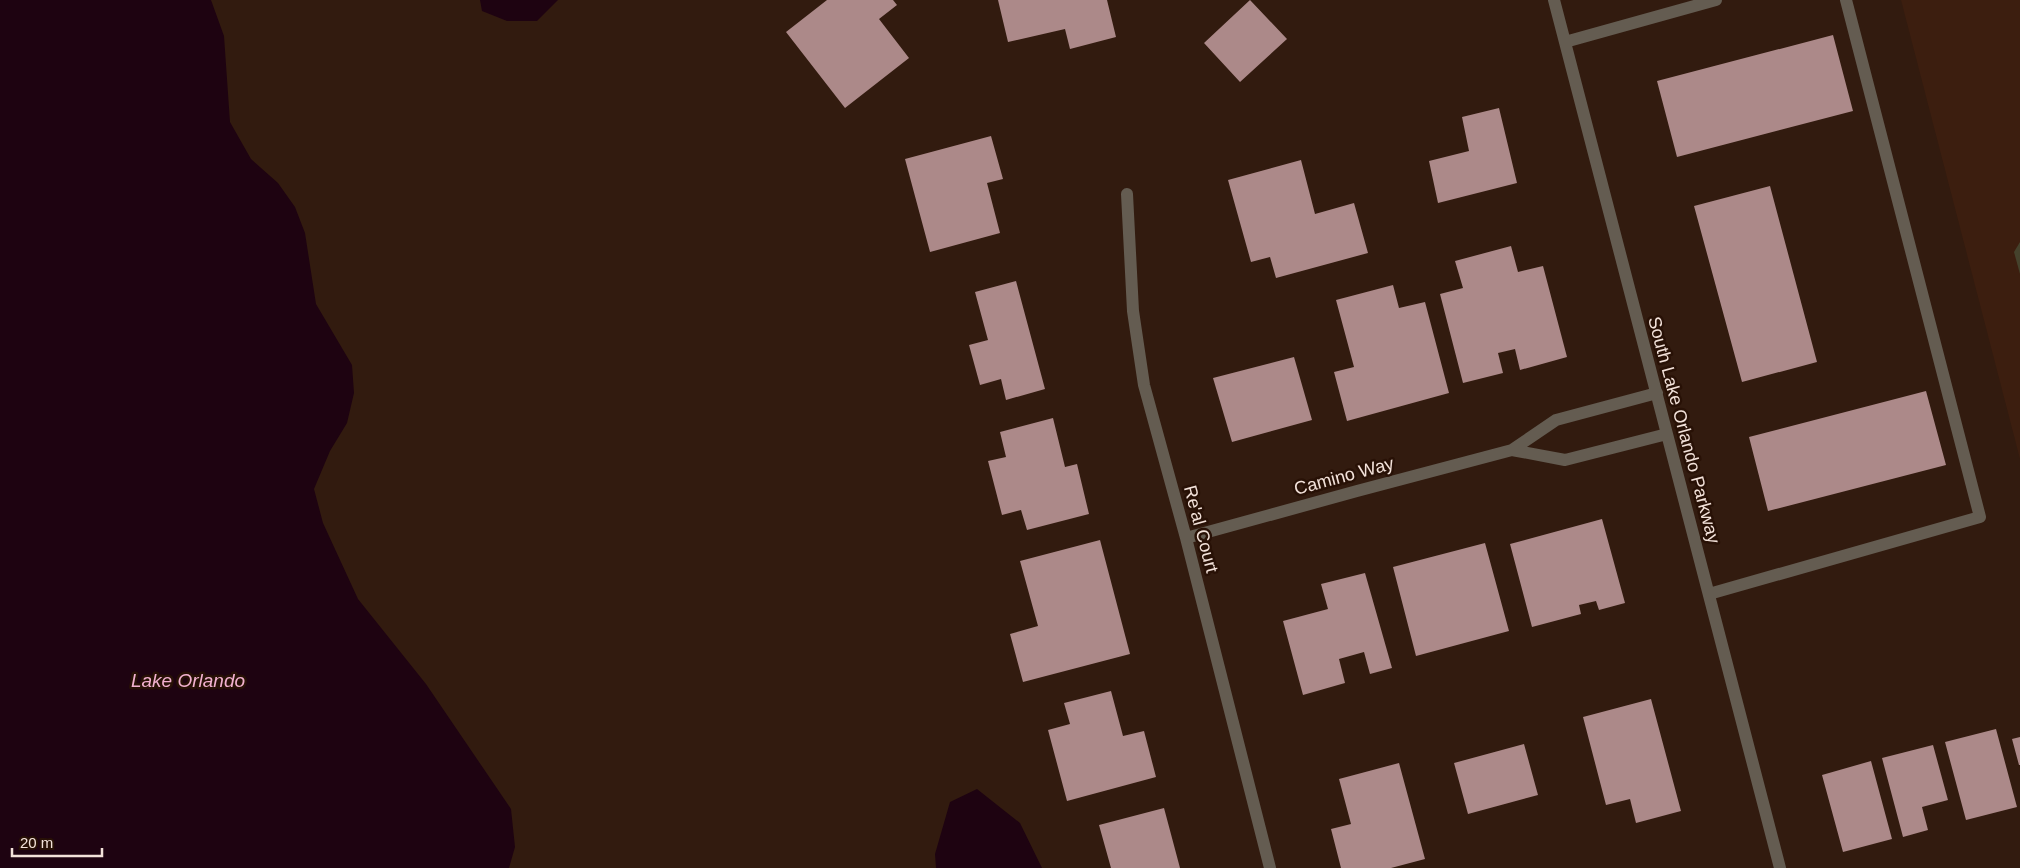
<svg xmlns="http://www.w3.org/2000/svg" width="2020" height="868" font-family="Arial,sans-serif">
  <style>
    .built { fill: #3c1e0f }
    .green { fill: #45422c }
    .water { fill: #1e0311 }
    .building { fill: #ac8989 }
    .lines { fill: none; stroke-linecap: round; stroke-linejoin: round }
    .minor { stroke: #645c51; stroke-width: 12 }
    .labels { text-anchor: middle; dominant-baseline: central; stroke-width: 5; stroke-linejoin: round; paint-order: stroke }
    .street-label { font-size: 18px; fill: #f3e2da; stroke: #281106 }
    .water-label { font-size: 19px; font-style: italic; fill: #f2b1cf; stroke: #281106 }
  </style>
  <rect width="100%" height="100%" fill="#321b0f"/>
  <path class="built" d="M1901,0H2020V459Z"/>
  <path class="green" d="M2020,242V274L2014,252Z"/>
  <path class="water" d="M0,0H211L224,36L230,122L251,159L278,183L295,207L305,233L316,304L352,365L354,393L347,423L330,451L314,489L323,523L358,599L426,684L511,809L515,847L509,868H0Z
    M480,0H558L537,21H507L482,11Z
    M977,789L1020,823L1042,868H936L935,854L950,802Z"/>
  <path class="building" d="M827,0H893L897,5L879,19L909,58L845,108L786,32Z
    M998,0H1107L1116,37L1070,49L1065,29L1008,42Z
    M1250,0L1287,39L1240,82L1204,43Z
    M1833,35L1853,111L1677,157L1657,81Z
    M1499,108L1517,183L1438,203L1429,161L1469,151L1462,117Z
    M991,136L1003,179L987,183L1000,233L930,252L905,159Z
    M1301,160L1315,214L1354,203L1368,253L1276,278L1270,257L1251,262L1228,180Z
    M1770,186L1817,362L1742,382L1694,206Z
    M1511,246L1518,272L1543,266L1567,357L1520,370L1515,349L1498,353L1503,373L1463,383L1440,294L1463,288L1455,261Z
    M1016,281L1045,389L1006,400L1001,379L980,385L969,345L988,340L975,292Z
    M1393,285L1399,308L1425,302L1449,393L1347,421L1334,372L1354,367L1336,300Z
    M1294,357L1312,420L1232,442L1213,378Z
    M1926,391L1946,465L1768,511L1749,437Z
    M1053,418L1065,467L1077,464L1089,514L1027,530L1021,510L1002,515L988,461L1006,457L1000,432Z
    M1602,519L1625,603L1599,610L1596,601L1579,605L1581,614L1532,627L1510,544Z
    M1100,540L1130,654L1023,682L1010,634L1038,626L1020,561Z
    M1485,543L1509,631L1416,656L1393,567Z
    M1365,573L1392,668L1370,674L1364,652L1339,659L1345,683L1303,695L1283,621L1328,609L1321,584Z
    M1111,691L1123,736L1144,731L1156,777L1067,801L1048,730L1070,724L1064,703Z
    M1651,699L1681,811L1636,823L1630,799L1606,805L1583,717Z
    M1996,729L2017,807L1966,820L1945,742Z
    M2020,737V765H2019L2012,739Z
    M1524,744L1538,795L1468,814L1454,763Z
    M1933,745L1948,800L1922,807L1928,830L1903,837L1882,758Z
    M1871,761L1892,839L1843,852L1822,775Z
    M1399,763L1425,859L1391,868H1341L1331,829L1351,824L1339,779Z
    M1164,808L1180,868H1111L1099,825Z"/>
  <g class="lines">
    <path class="minor" d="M1554,0L1780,868
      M1565,42L1716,0
      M1127,194L1133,311L1144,385L1186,538L1270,868
      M1512,450L1565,460L1667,434
      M1186,538L1357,491L1512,450L1556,420L1657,393
      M1709,594L1980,517L1846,0"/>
  </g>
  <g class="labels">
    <g class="street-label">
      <text transform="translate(1684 430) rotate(75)">South Lake Orlando Parkway</text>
      <text transform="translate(1344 476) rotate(-15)">Camino Way</text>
      <text transform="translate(1201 529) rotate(75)">Re'al Court</text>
    </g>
    <g class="water-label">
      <text x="188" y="680">Lake Orlando</text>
    </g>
  </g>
  <path d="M12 848v8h90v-8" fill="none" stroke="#f3e2da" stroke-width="2.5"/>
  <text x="20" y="848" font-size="15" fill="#f3e2da" stroke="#281106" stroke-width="4" paint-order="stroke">20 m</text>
</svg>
